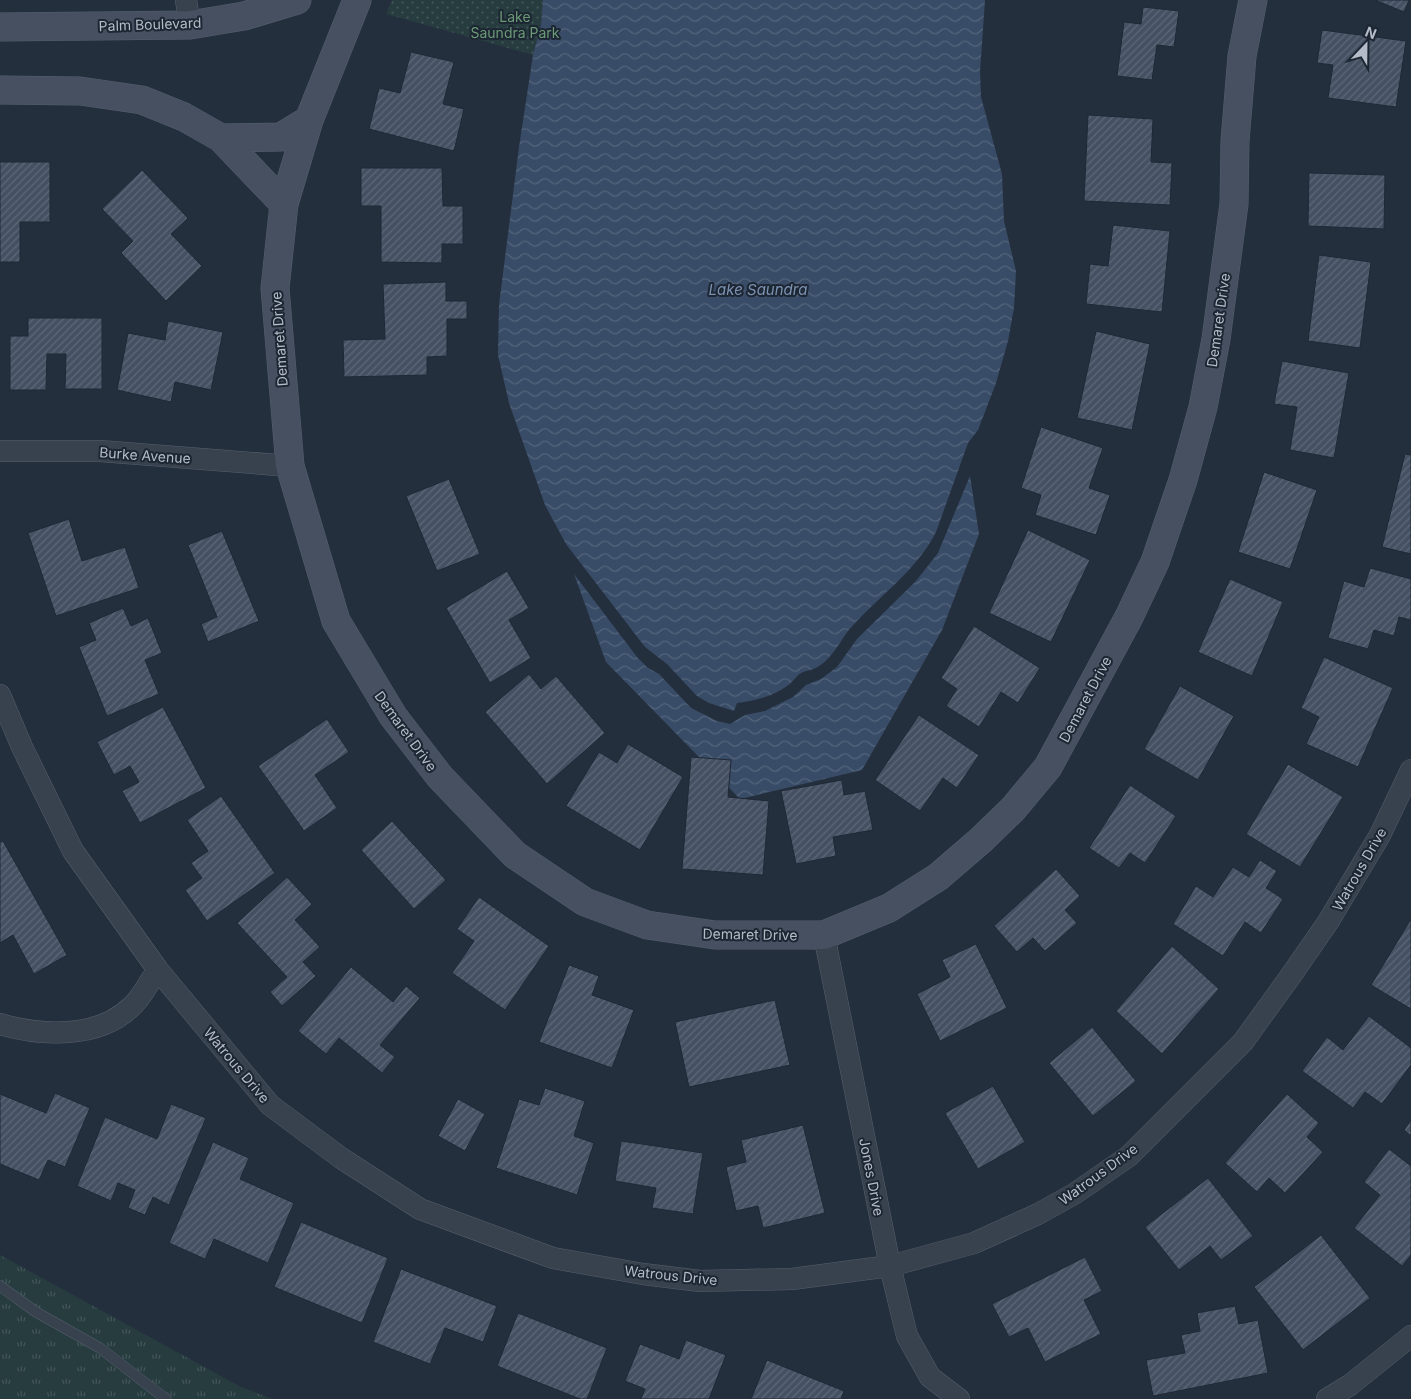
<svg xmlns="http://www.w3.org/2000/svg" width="1411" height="1399" font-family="Inter,sans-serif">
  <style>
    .grass { fill: url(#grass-tufts) }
    .park { fill: url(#park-dots) }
    .water { fill: url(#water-waves) }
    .building { fill: url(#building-hatch); stroke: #1f2835 }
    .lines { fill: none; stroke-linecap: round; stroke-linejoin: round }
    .lane-casing { stroke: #565f6c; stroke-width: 11 }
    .street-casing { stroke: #565f6c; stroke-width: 22 }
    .secondary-casing { stroke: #565f6c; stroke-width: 29 }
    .lane { stroke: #38414e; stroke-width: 10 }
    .street { stroke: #38414e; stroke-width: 21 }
    .secondary { stroke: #465061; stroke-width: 28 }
    .labels { text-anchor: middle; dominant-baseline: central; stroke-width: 4; stroke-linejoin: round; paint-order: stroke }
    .park-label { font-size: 14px; fill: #6b9a76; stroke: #1d2633 }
    .street-label { font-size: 14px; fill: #b4bcc9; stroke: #1d2633 }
    .water-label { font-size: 15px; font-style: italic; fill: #7c92b1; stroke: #1d2633 }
  </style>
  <defs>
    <pattern id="grass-tufts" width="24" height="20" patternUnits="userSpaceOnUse" patternTransform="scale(1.25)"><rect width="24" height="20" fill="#263c3f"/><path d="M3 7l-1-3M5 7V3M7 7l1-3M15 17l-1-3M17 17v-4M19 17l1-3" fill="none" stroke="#435659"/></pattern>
    <pattern id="park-dots" width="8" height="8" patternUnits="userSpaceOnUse" patternTransform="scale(1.25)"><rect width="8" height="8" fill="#263c3f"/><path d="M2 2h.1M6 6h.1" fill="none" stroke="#435659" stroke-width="1.8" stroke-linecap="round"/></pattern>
    <pattern id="water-waves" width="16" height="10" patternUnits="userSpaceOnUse" patternTransform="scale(1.25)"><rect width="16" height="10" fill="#394c67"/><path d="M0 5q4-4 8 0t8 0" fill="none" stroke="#53647b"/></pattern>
    <pattern id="building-hatch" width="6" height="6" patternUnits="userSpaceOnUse" patternTransform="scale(1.25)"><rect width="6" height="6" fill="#455162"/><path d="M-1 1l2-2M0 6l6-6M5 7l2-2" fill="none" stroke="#5d6877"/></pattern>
  </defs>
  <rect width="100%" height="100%" fill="#242f3e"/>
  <path class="grass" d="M0,1255L241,1387L272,1399H0Z"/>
  <path class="park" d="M392,0H543L541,25L533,55L386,14Z"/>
  <path class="water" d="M543,0H985L980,71L981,97L1002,174L1004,221L1016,271L1014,308L1008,341L996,383L978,430L968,443L936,532C915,573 877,597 848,631C839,643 832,658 819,666C814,670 807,670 801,673C796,676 793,682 787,686C773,696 755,701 737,703L734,711L709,703L697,696L667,664L645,647L566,544L545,505L509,403L498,355L499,305L519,147L533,55L541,25Z
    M970,476L979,534L942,630L862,770L740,799L606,662L574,574L637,657L648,668L659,674L691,708L717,721L730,724L745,715L765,711L793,697L806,685L821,679L837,667L857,639L916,581L938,553Z"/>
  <path class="building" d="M1375,0H1409L1404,12Z
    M1143,7L1179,11L1174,47L1157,45L1152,80L1117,76L1124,22L1141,24Z
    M1322,30L1406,41L1396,107L1328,98L1333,65L1317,63Z
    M411,52L454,62L443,104L464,109L454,151L369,129L379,88L400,93Z
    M1088,115L1153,119L1151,162L1172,163L1170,205L1084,201Z
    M0,162H50V222H20V262H0Z
    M361,168H442L443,206H463V244H442V263L381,262V206H361Z
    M142,170L188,218L171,234L202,266L166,301L121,253L133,241L102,209Z
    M1309,173L1385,175L1384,229L1308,226Z
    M1113,225L1170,231L1162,312L1086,304L1090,264L1108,266Z
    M1319,255L1371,262L1360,348L1308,341Z
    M446,282V301H467V319H447V356L427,357V375L344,377L343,340L385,339L383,284Z
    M28,318H102V389H65L66,354H47L46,390H10V336H28Z
    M168,321L223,332L211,390L175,382L171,402L117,390L128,333L165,340Z
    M1096,331L1150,344L1132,430L1077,418Z
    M1282,361L1349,373L1334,458L1290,450L1297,407L1274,404Z
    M1041,427L1103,448L1089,488L1110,495L1096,535L1035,515L1041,495L1021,488Z
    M1405,454L1411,455V554L1382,547Z
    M1264,472L1317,490L1290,569L1238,552Z
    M449,479L480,554L437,571L406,496Z
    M69,519L82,561L125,547L139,588L56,616L28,533Z
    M1028,530L1090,560L1051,642L989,613Z
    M222,531L259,621L208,642L201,624L217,617L188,545Z
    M1370,568L1411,579V620L1399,617L1394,636L1374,630L1368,649L1328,638L1344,581L1364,587Z
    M507,571L529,608L509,620L531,658L490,683L446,608Z
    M1230,579L1283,602L1252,676L1198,652Z
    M123,608L131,626L148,618L162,653L145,660L159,694L107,716L79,647L96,640L89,623Z
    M974,626L1040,668L1018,703L1001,692L979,727L946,706L957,689L941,678Z
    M1324,657L1393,688L1358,767L1306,744L1319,717L1301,708Z
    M529,674L541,689L556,676L605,733L547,784L485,712Z
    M1180,686L1234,716L1198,780L1144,749Z
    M163,707L206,788L140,823L122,791L139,782L130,766L114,775L97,742Z
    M919,715L979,755L957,788L943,778L920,811L875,780Z
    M327,719L349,752L315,775L337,808L304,831L258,766Z
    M628,744L683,777L640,850L566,806L599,752L617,763Z
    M691,757L731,760L728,797L769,801L763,875L682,869Z
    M1288,764L1343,797L1300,867L1246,834Z
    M842,780L844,795L865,791L873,830L833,837L836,856L796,864L781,791Z
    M1130,785L1176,816L1145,863L1130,853L1119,868L1089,848Z
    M221,796L275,873L207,921L185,890L202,878L191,863L208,851L187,820Z
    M392,821L446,880L414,909L361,850Z
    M3,841L67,955L34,974L13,935L0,943V842Z
    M1260,860L1277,871L1266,888L1283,899L1261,933L1245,922L1223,956L1173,924L1196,886L1213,897L1233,867L1249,877Z
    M1056,869L1080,896L1065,910L1077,923L1045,951L1033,938L1017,952L994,926Z
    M287,877L312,904L295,920L320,947L303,962L316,976L282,1006L270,992L287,977L237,923Z
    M479,897L549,946L505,1010L452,973L474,941L457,929Z
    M1411,919V1009L1371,985Z
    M976,944L1007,1008L940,1041L917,994L950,977L942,960Z
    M1172,946L1219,989L1162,1054L1116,1011Z
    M569,965L599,976L592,995L634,1010L612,1068L539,1042Z
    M351,967L393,1002L406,986L420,998L380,1045L395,1057L382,1073L339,1038L326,1054L298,1031Z
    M775,1000L790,1065L689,1087L675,1022Z
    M1369,1016L1411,1048V1065L1382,1104L1365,1092L1353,1108L1302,1071L1327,1037L1343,1050Z
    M1092,1027L1136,1081L1093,1116L1049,1063Z
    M993,1086L1025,1142L978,1169L945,1113Z
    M545,1088L585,1101L574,1136L594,1143L577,1195L496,1168L519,1099L539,1105Z
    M55,1093L90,1108L65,1167L48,1160L39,1180L0,1164V1094L46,1113Z
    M1287,1094L1319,1123L1307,1137L1323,1152L1285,1193L1269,1178L1257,1192L1225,1163Z
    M458,1099L485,1114L465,1151L438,1136Z
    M171,1104L206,1118L169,1205L153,1197L145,1215L128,1208L135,1190L118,1183L111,1201L77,1186L105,1117L157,1139Z
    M1411,1120V1136L1404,1130Z
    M803,1125L825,1213L763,1228L758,1206L736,1211L726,1167L746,1162L741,1140Z
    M621,1141L703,1153L693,1214L652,1208L656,1188L615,1181Z
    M213,1142L249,1158L240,1179L294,1203L268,1263L214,1239L205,1259L169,1243Z
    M1389,1149L1411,1166V1255L1402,1266L1354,1228L1380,1195L1364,1182Z
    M1208,1178L1253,1236L1221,1260L1210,1246L1179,1270L1145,1227Z
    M301,1222L388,1258L362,1323L274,1287Z
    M1321,1235L1370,1298L1303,1350L1254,1287Z
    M1085,1257L1102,1291L1084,1300L1101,1334L1045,1362L1028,1328L1009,1337L992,1304Z
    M401,1269L497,1306L483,1342L445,1328L430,1364L373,1342Z
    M1235,1306L1239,1324L1258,1320L1268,1373L1153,1396L1146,1360L1185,1353L1181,1335L1200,1331L1197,1313Z
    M518,1313L607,1348L587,1399H580L497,1366Z
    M686,1340L726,1355L709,1399H641L645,1389L625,1381L640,1344L679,1359Z
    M767,1360L844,1391L841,1399H751Z"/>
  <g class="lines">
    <defs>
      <path id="lane" d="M0,1286L36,1312L100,1348L166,1399"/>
      <path id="street" d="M186,0L190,25
        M0,451H100L290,466
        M0,695L22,747L73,851L158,970L270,1105L341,1158L420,1209L553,1258L643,1274L700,1281L792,1279L890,1266L974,1243L1038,1214L1074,1194L1129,1156L1243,1042L1292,974L1328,922L1380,835L1411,770
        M824,935L890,1266L907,1336L930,1377L959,1399
        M0,1024C41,1036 98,1039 131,1007C142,998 149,981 158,970
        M1327,1399L1350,1385L1411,1336"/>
      <path id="secondary" d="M357,0L309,120L284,204L275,288L290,466L336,621L393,716L440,777L515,855L585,902L647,925L715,935H824L889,908L938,877L981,840L1013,809L1048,767L1129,617L1155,562L1183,480L1203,407L1216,339L1234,204L1235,141L1242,56L1253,0
        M0,27L190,25L244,16L297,0
        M0,90L80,91L142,100L184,117L221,138L281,137L309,120
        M221,138L284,204"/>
    </defs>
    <use href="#lane" class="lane-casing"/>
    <use href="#street" class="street-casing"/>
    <use href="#secondary" class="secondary-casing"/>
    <use href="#lane" class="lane"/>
    <use href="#street" class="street"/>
    <use href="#secondary" class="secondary"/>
  </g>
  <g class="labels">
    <g class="park-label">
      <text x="515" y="16">Lake<tspan x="515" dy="16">Saundra Park</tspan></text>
    </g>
    <g class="street-label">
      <text transform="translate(150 24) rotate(-2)">Palm Boulevard</text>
      <text transform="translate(1218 320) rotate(-82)">Demaret Drive</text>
      <text transform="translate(279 339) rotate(-94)">Demaret Drive</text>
      <text transform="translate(145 455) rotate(4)">Burke Avenue</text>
      <text transform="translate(1085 699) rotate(-62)">Demaret Drive</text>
      <text transform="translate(406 731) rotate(54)">Demaret Drive</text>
      <text transform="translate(1359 869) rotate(-60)">Watrous Drive</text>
      <text transform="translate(750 934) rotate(1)">Demaret Drive</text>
      <text transform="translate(237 1065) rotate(50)">Watrous Drive</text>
      <text transform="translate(1098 1174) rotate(-36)">Watrous Drive</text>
      <text transform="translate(872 1177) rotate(79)">Jones Drive</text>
      <text transform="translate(671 1275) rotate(6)">Watrous Drive</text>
    </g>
    <g class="water-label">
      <text x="758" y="289">Lake Saundra</text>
    </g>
  </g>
  <g transform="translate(1366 45) rotate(22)" stroke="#1d2633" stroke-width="4" paint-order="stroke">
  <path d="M0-4L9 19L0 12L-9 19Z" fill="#b4bcc9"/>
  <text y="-8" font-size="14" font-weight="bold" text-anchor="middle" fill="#b4bcc9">N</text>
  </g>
</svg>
